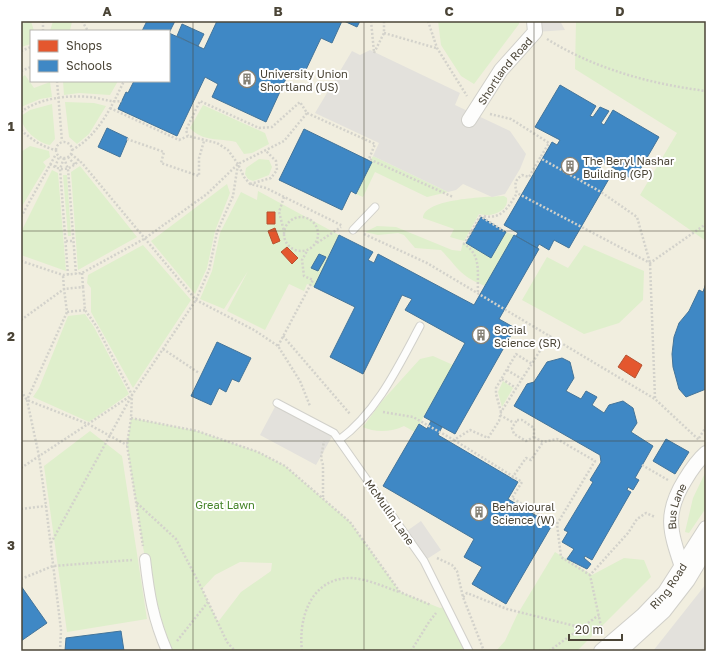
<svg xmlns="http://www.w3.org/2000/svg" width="727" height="672" font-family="'Golos Text',sans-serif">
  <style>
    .education { fill: #f1eedf; fill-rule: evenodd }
    .green { fill: #dfefcc; fill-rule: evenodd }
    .parking { fill: #e3e1dc }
    .shops { fill: #e4572e; stroke: #b65231 }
    .schools { fill: #3f88c5; stroke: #43749a }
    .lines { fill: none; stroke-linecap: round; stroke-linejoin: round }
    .service-casing { stroke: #d1d0ca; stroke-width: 9 }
    .pedestrian-casing { stroke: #d1d0ca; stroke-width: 12 }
    .minor-casing { stroke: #d1d0ca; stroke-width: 16 }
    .path { stroke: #d3d2cb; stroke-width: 2.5; stroke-dasharray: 2 2; stroke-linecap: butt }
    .service { stroke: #fdfdfc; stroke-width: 7 }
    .pedestrian { stroke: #fdfdfc; stroke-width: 10 }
    .minor { stroke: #fdfdfc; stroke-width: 14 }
    .grid { fill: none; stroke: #4b4537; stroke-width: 1; stroke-opacity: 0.55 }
    .labels { text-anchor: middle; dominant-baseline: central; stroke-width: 4; stroke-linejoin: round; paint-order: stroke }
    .street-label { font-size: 11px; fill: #4b4537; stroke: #fff }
    .poi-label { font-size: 11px; fill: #4b4537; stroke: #fff; text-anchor: start }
    .park-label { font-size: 11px; fill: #428226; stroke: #fff }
    .neatline { fill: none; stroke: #4b4537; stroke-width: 1.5 }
    .grid-label { font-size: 13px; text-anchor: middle; font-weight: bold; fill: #4b4537 }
  </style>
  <rect width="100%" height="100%" fill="#f3f2ed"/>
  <path class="education" d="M21,21H706V651H21ZM31,31H169V81H31Z"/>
  <path class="green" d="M31,21L34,31H31V44L21,47V24Z
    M53,21H70L72,22L70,30L50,31Z
    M438,21H519V24L474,84L461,76L441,45Z
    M576,21H706V241L640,195L677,133L575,69Z
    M25,75L34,88L50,82L52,97L40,99L21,107V78Z
    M63,81H118L110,95L79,93L64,95Z
    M65,102L94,103L106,106L89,134L77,144L69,137Z
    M52,104L55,139L50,145C38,143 21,129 21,116L30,110Z
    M203,105L265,133L269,144L252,153L244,154L236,142C219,138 203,142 190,128Z
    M30,146L49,151L50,157L43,162L46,166L21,208V152Z
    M373,156L448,192L427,197L375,172L363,197L356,194L372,162L370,161Z
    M259,159L269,160L272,167L269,175L253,181L248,179L245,174L246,168Z
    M80,166L137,237L78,270L71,172Z
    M52,170L58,173L66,271L21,255V232Z
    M63,175H67L71,236H68Z
    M227,184L230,193L215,231L207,268L195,294L151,241Z
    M258,191L339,235L314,287L307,284L304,291L289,284L265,330L227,311L248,271L224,309L200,299L212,271L220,233L241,192L257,200Z
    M504,196L507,198C509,211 491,218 479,214L464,241L450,237L454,229L423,218C424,198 488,197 504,196Z
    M377,226L396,227L452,250L461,251L463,242L491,258L506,232L514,235L485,286C460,276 459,269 441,250L415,248L404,235L398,233L378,235L365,232Z
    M143,245L191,300L133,388L91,312V288L87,283L88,275Z
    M584,245L644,271L643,300L619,323L584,334L522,300L547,257L568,268Z
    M85,314L94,327L129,394L89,422L33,397L39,388L68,316Z
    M433,356L453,365L415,432L404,426C392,432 375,433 363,427L382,401L420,359Z
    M503,381L513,388L502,407L498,392Z
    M131,418L197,431L258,452L285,466L350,522L400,592L440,608L448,606L469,651H167L145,559L127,445ZM240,562L272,563L271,571L241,592L218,622L202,589L215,575Z
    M90,431L122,456L147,619L67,632L44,466Z
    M706,471V508L689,533L685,532L693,498Z
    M555,552L592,575L624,558L644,560L651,577L577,651H496L505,641L517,615Z"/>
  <path class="parking" d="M534,21H560L565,30L535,32Z
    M370,50L460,93L455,105L510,131L526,154L520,169L505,194L492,197L463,184L456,190L448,192L373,156L379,143L315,113L352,51L360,55Z
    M277,403L334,433L316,465L260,435Z
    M421,521L441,550L424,561L404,533Z
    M706,584V651H653Z"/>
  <path class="shops" d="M267,212H275V224H267Z
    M275,228L280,241L273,244L268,231Z
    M287,247L298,258L292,264L281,252Z
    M626,355L642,365L635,378L618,367Z"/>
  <path class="schools" d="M147,21H175L169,33L204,49L217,21H342L332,43L321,38L303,76L290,70L266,122L212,97L218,84L205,77L177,136L118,109L126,92L128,93L134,81H169V31H142Z
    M344,21H360L357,27Z
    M182,24L204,34L198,46L177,36Z
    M560,85L596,106L590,116L593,117L600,107L609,111L601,123L604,125L613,110L659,137L634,180L603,162L599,170L610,177L569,248L554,240L549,250L539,244L537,248L516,236L518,233L504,225L552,142L557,145L560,140L535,127Z
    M107,128L128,138L120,157L98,147Z
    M304,129L372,162L356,194L351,191L342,210L279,180Z
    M481,217L506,232L491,258L466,243Z
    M339,235L373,252L368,260L374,263L378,254L474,305L514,235L539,249L499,319L515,328L455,434L424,417L465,343L405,310L412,299L402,295L363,374L330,357L355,307L314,287Z
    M319,254L326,257L318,271L311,268Z
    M706,283V389L686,397L679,389L673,367L672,354L674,337L679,323L689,311L699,290L703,292Z
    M217,342L251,358L239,382L232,379L226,392L219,388L211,405L191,396Z
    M562,358L570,362L574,378L566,391L581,399L586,391L597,397L592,405L604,413L609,405L623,401L633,408L637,423L631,432L653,446L635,478L639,480L633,490L628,487L627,490L631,492L592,560L585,556L584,558L591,564L587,569L567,559L574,549L562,542L568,532L564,530L593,482L590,480L601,462L600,455L514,406L527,384L534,382L547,362Z
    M431,421L442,427L438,435L518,482L508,499L552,525L506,604L472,584L482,567L464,557L474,539L383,486L419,424L427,429Z
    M666,439L689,452L675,474L653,461Z
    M21,586L47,623L21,641Z
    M121,631L124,651H65L66,638Z"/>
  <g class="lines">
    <defs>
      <path id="service" d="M353,230L375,207
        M277,403L334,433L424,561L469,651
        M339,440C377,412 398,367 420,326"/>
      <path id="pedestrian" d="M145,559C149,594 153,619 167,651"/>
      <g id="minor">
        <path id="s1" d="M469,120L501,70L535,32L534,21"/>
        <path id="s2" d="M682,567C670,531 664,514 685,480C691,470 698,460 706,453"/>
        <path id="s3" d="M601,651L643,615L665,592L706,528"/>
        <path d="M620,651L664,611L688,580L706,550"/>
      </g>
    </defs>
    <use href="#service" class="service-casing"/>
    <use href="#pedestrian" class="pedestrian-casing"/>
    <use href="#minor" class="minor-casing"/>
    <path class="path" d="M82,21L88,31
      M371,21L374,52
      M428,21L437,48L467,96
      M43,31V21
      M384,33L436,48
      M547,39C595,69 651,84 706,91
      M21,51L31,47
      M374,53L384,33V21
      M21,71L31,67
      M57,81L62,141
      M110,108L179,140L188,136L217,143L228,150L238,164L244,177L250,184L266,188L343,226
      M21,112C41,97 73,94 97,98C106,100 112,102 122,101
      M307,113L375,144L369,159L453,197
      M490,114L511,119L549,143L540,158
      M21,130C32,140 41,146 55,150
      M127,139L164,152L161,163L199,176V158L204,141
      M56 150a8 8 0 1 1 16 0a8 8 0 1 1-16 0Z
      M72,150C98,136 112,106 124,81
      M71,154L82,163L196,300L254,330L278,346L300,381L310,406
      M68,157L75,165
      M64,158L60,169L68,275
      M64,158L68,169L76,274
      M50,164C61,172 71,170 79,160
      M55,167L59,157
      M250,184L271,178L277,170L276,161L266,151
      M284,197L279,212L284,231
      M484,216C502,220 509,206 517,193
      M284 234a17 17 0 1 1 34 0a17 17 0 1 1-34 0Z
      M21,217L56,154
      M364,234L427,263L655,399L699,440
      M66,241H74
      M317,243L341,227
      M21,261L63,275L82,273L144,239L207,194L238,164L284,141L307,113L300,102L272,127L259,128L200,101L186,130L188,136
      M82,273L83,287
      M478,292C477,273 482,255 464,244L480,216L504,231
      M85,310L67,312L64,289L83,287L85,310L97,327L132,395L131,418L127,445L143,546
      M21,320L64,289L63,275
      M283,336L350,414
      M278,346L313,280L304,276L302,260L307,251
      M163,349L199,373
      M507,370L522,379
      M502,379L516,388
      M21,391L27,400L88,424L127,445
      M655,398L650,263L637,217L601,192L540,158L529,177L522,175C515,180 514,184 517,193L650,263L706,224
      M383,412L413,417L454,440L470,430L488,438L499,421L501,412L550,335
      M501,412L496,394V388L516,354L532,364
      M500,415L514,423
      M131,418L197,431L258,452L285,466L350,522L400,592L431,605
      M517,420H522L534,428V437L526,441L514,434L512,428Z
      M534,437L543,442L557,439L595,461L557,524L561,557L590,575
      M699,438L706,427
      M454,440L522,482L512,498L557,524
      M642,465L668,480
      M21,468L132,395L196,300L209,270L217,232L233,196L238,164
      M512,478L526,458L531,460L543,442
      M323,497V465L321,458L324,441
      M137,503L176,539L202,589L227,642L235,651
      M21,509L46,506
      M51,543L132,395
      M437,558L452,565L457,571L463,597L484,651
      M21,579L53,566L132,560
      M463,597L467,593L507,609L599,632
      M602,631L590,575L628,533L637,519L646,513L655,517
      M177,641L208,602
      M60,651L61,630L46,506L39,456L27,400L67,312
      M302,651C298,618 311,577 352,578C367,579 385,587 399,592
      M411,651L429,622L436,613
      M549,651L599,615"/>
    <use href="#service" class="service"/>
    <use href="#pedestrian" class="pedestrian"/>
    <use href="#minor" class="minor"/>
  </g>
  <path class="grid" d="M193,21V651M364,21V651M534,21V651M21,231H706M21,441H706"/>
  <defs>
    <symbol id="building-ring" viewBox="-11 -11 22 22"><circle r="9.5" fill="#fff" stroke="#868277" stroke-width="1.5"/><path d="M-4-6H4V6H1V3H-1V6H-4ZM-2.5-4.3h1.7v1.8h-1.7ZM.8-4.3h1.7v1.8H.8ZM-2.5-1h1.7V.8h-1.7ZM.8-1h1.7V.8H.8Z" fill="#868277"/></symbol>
  </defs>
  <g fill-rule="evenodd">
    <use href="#building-ring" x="237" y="69" width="20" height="20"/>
    <use href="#building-ring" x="560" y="156" width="20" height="20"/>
    <use href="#building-ring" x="471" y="325" width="20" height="20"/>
    <use href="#building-ring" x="469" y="502" width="20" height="20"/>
  </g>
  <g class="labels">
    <g class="street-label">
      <text stroke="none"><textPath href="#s1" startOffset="61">Shortland Road</textPath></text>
      <text stroke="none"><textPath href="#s2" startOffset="63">Bus Lane</textPath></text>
      <text transform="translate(390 512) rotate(55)">McMullin Lane</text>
      <text stroke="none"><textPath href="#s3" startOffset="94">Ring Road</textPath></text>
    </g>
    <g class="poi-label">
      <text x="260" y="73">University Union<tspan x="260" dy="13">Shortland (US)</tspan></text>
      <text x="583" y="160">The Beryl Nashar<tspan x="583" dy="13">Building (GP)</tspan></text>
      <text x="494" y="329">Social<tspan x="494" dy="13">Science (SR)</tspan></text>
      <text x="492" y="506">Behavioural<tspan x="492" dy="13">Science (W)</tspan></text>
    </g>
    <g class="park-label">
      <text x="225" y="504">Great Lawn</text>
    </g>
  </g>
  <rect width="727" height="672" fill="none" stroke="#ffffff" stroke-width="44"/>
  <rect x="30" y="30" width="140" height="52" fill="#ffffff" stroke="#b7b5af"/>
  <rect x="38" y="40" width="20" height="12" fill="#e4572e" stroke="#b7b5af"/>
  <text x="66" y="50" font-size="12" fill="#4b4537">Shops</text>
  <rect x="38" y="60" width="20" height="12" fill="#3f88c5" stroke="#b7b5af"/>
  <text x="66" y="70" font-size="12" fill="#4b4537">Schools</text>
  <path d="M569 634v6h53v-6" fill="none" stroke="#4b4537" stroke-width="2"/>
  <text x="575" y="634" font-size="12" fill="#4b4537" stroke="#ffffff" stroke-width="3" paint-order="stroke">20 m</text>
  <rect x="22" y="22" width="683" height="628" class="neatline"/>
  <g class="grid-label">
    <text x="107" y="16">A</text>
    <text x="278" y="16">B</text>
    <text x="449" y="16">C</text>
    <text x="620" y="16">D</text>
    <text x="11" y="131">1</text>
    <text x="11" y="341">2</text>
    <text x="11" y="550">3</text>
  </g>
</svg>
